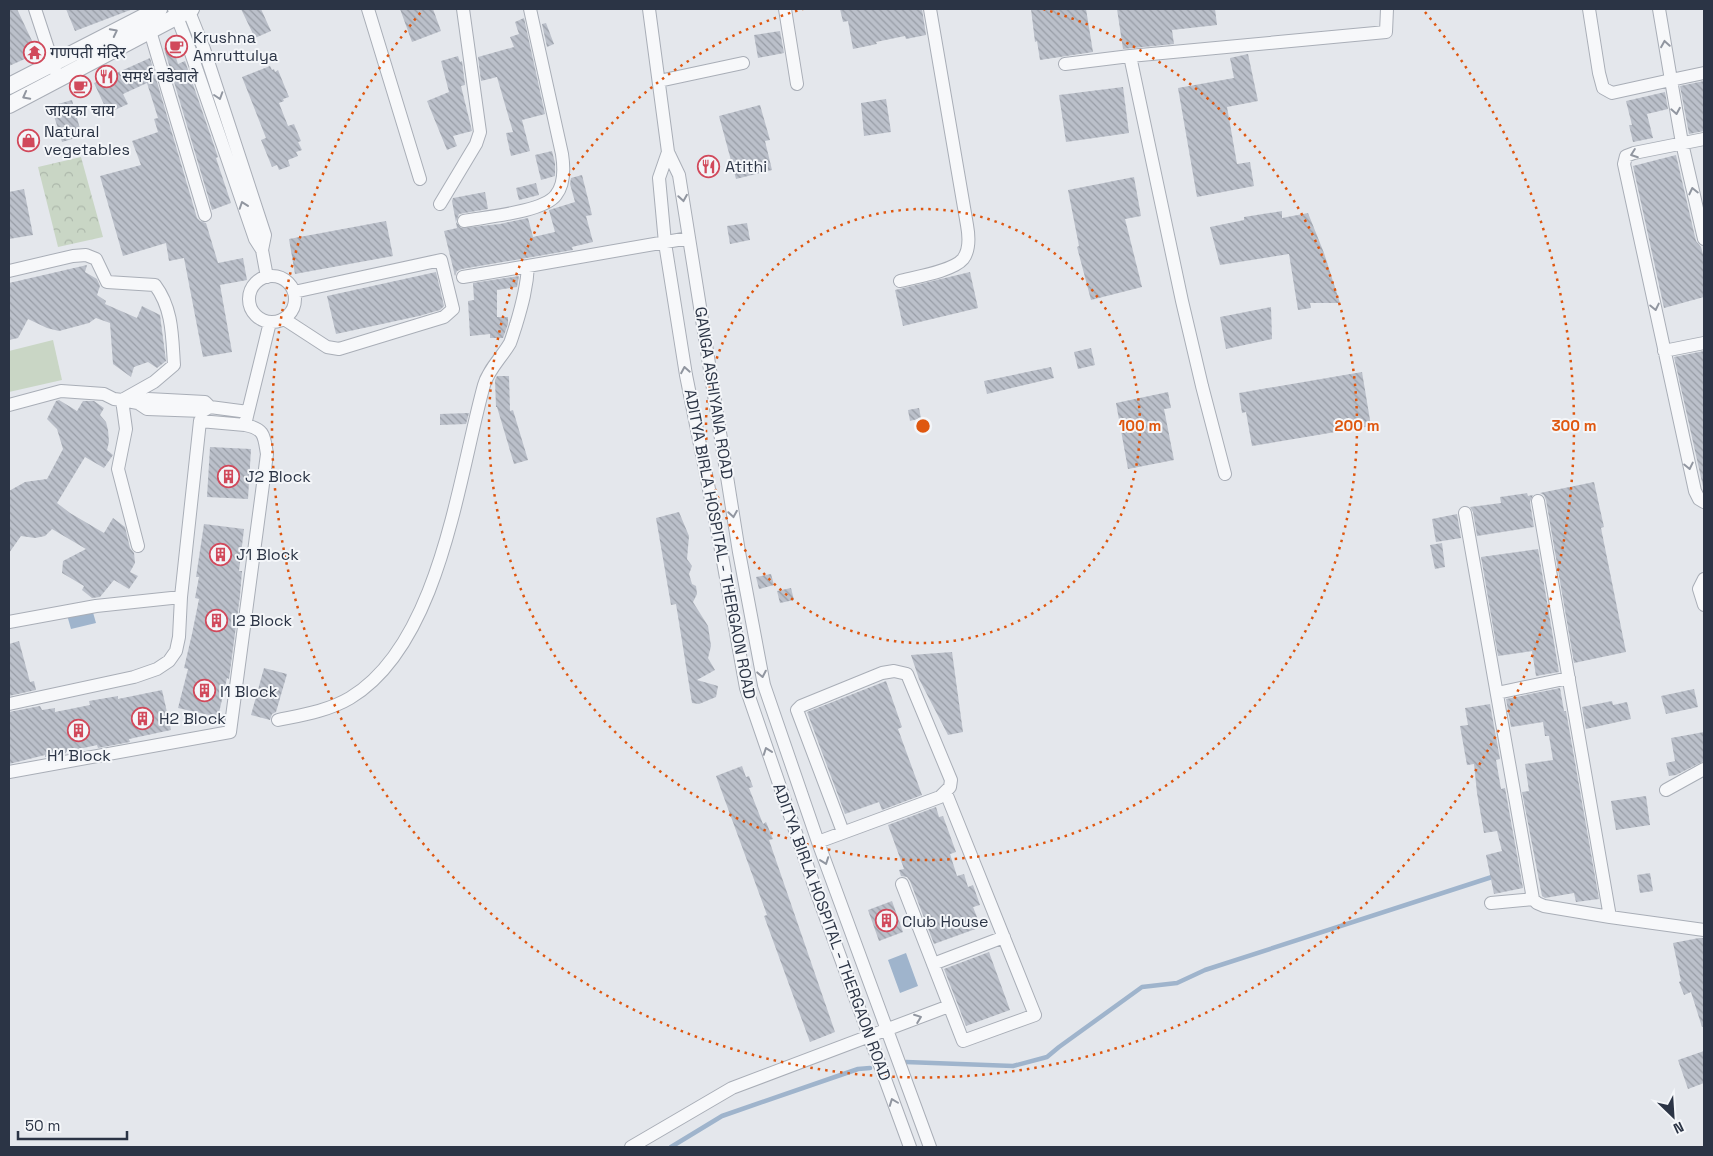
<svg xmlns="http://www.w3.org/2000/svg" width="1713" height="1156" font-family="'Space Grotesk','Noto Sans Devanagari',sans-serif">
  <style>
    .green { fill: #c9d6c5 }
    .forest { fill: url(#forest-crowns) }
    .water { fill: #9fb4cc }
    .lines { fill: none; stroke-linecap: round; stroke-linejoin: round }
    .stream { stroke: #9fb4cc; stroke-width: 4.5 }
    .building { fill: url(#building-back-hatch) }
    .minor-casing { stroke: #a9aeb7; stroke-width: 14 }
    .tertiary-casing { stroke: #a9aeb7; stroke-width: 18 }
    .minor { stroke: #f7f8fa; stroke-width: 12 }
    .tertiary { stroke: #f7f8fa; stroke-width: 16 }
    .oneway { stroke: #9196a0 }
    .ring { fill: none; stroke: #df570f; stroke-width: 2.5; stroke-dasharray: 2.5 5 }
    .labels { text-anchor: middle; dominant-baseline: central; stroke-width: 4; stroke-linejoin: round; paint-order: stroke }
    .poi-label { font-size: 16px; fill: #2b3445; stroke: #f4f6f9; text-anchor: start }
    .street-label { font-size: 16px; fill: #2b3445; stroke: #f4f6f9 }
    .centre { fill: #df570f; stroke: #f4f6f9; stroke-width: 2.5 }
    .ring-label { font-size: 15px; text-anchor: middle; font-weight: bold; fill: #df570f; stroke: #f4f6f9; stroke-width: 4; stroke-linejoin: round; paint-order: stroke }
  </style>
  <defs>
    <pattern id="forest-crowns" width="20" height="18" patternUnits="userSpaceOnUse" patternTransform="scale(1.25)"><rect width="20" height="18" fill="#c9d6c5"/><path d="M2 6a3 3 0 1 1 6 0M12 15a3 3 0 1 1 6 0" fill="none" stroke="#adb8ab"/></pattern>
    <pattern id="building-back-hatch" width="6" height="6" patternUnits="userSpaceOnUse" patternTransform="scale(1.25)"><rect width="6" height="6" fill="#bbc0ca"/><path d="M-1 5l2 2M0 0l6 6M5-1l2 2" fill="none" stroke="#989da6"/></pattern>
  </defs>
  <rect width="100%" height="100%" fill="#e4e7ec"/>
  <path class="green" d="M53,340L62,380L9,392V351Z"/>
  <path class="forest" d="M81,157L103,237L58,247L38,167Z"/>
  <path class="water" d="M92,609L96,623L71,629L67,615Z
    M906,953L918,986L900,993L888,960Z"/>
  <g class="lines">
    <path class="stream" d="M906,1062L1013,1066L1047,1057L1059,1047L1142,987L1177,983L1205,970L1495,876
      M671,1147L722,1116L858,1069L870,1068"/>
  </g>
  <path class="building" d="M9,9H17L33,43L37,42L42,57L29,62L27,58L9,66Z
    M66,9H133L75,31Z
    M241,9H261L271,31L255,38Z
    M400,9H433L441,31L412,42Z
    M840,9H922L926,35L906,39L905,36L876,42L877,44L853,49L848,21L843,22Z
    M1031,9H1086L1093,52L1040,60L1037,41L1035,42Z
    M1117,9H1215L1217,25L1172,30L1174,44L1123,49Z
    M524,18L545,114L522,120L530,151L511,156L506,133L513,132L497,77L481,81L478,57L514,47L510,37L519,34L515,22Z
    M546,23L554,44L547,47L542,24Z
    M780,31L784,53L758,58L754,35Z
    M172,45L178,64L185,61L218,157L216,158L231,203L212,210L164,48Z
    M1248,54L1258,101L1227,107L1237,164L1250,162L1254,186L1197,197L1178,88L1234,78L1230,58Z
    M458,56L460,62L462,61L465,85L461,86L472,131L453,136L457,146L447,150L427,101L449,92L441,61Z
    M150,58L197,218L200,221L206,223L218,263L243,258L247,280L220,285L232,352L203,357L184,258L169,261L166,243L123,256L100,176L141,165L132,141L158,132L154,119L158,118L147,83L123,94L128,104L108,113L94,83Z
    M270,66L272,70L274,69L275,72L278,70L289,97L283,99L284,101L279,103L288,126L294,124L301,141L298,142L302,150L296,152L298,156L288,160L290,166L279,170L277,165L272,167L261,140L266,138L242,77Z
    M1704,81V131L1689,134L1680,86Z
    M1123,87L1129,133L1066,142L1059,95Z
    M1665,92L1668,109L1647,114L1653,138L1633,142L1629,125H1632L1626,101Z
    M886,99L891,132L864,136L861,103Z
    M72,100L82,136L62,142L51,106Z
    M760,105L770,140L765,141L772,170L736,179L719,116Z
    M552,151L555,163V176L541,180L535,155Z
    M1676,155L1696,241L1701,247L1704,258V297L1664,308L1633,166Z
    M582,175L592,215L586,216L593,242L572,247L573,250L462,269L457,271L455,276L444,231L457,228L452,201L453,198L485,192L488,209L459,214L456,222L461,228L500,224L528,218L533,237L555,232L549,210L575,202L570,184L571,178Z
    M1134,177L1141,216L1125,219L1142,287L1091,300L1077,247L1079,246L1068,190Z
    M536,183L539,195L519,200L516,188Z
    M24,189L33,235L9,239V192Z
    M1282,211V218L1308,213L1324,253L1340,303H1310L1311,308L1298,310L1289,254L1220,265L1210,227L1244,220V217Z
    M386,221L393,256L295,274L289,239Z
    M747,223L750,240L730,244L727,226Z
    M87,265L85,272L97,279L100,286L97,295L106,301L105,304L137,318L142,306L160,315L166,361L157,368L148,362L134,367L131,377L113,364L110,323L96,318L89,323L59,331L47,328L28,319L18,338L9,340V283Z
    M436,272L444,306L440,310L419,316L336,334L327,296Z
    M970,272L978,308L903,326L895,290Z
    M519,276L517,287L497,290V317H508V324L503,338H490V334L470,336L468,301L474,300L473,283Z
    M1271,307L1272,339L1226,349L1220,317Z
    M1091,348L1095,365L1078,369L1074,352Z
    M1704,351V491L1674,357Z
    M1051,367L1054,378L987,394L984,381Z
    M1362,372L1371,426L1252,446L1246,412L1242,413L1239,393Z
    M497,376H509L510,411L513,410L528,460L514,464L497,407H496L495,380Z
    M1168,392L1171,408L1164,409L1174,460L1128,469L1116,403Z
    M59,400L77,411L83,401H94L104,408L100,415L106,422L108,430L109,442L107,450L113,455L104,468L85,457L57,503L70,513L104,533L113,518L125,527L130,548L134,553L135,563L130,572L138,576L129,589L114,580L100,597L92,598L82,590L84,586L62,573L63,561L86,549L52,529L45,536L35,538L21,536L9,553V491L25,482L47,479L63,449L57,429L47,419L56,401Z
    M919,408L921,418L910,421L908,410Z
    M469,413L466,424L440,425V414Z
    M210,447L251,449L248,499L207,497Z
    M1594,482L1604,527L1601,528L1626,652L1574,663L1546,500L1544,495L1540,493Z
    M1527,493L1528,496L1533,495L1530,502L1534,527L1477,536L1473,512L1470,507L1501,503L1500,497Z
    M679,512L689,536L687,559L692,566L689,574L692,584L696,586L697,594L693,602L708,626L711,646L708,658L715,670L697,680L718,686L716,697L699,704L692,703L676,604L671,605L656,518Z
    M1457,514L1461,538L1436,542L1432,519Z
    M204,524L244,529L239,571H242L240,596L229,679L227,678L218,717L178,708L188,669L184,668L192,634L199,599L195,598L199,577H196Z
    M1442,543L1445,567L1435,569L1430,545Z
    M1538,549L1559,672L1536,676L1532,651L1498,656L1481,557Z
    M771,574L774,585L759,589L756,577Z
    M791,588L794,600L780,603L777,591Z
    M19,641L30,682L34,681L36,690L9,696V644Z
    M952,652L963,732L948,735L919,679L911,655Z
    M264,668L287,674L276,712L272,714L270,720L251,715Z
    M886,681L902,727L898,729L922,795L882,810L879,802L845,814L807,712Z
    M1560,688L1564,711H1566L1599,899L1576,902L1574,893L1545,898L1542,896L1522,792L1529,791L1525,764L1553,760L1549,736H1545L1543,722L1511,727L1506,699Z
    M1694,689L1698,707L1666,714L1661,696Z
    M162,690L171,730L129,739L130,742L98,748L97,745L66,752V753L45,757V755L9,764V712L40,706L42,710L55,708V712L90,705L89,701L118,696V699Z
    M1612,701L1613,705L1627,702L1631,719L1586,729L1582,707Z
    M1490,704L1500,759L1496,760L1501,789L1505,788L1523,888L1494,894L1486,855L1502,851L1497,831L1484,833L1477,793L1474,764L1467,765L1460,726L1468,725L1465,708Z
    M1704,732V761L1676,775L1669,776L1666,763L1675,761L1671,738Z
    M742,766L746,777L749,776L753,787L749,788L763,824L766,822L773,839L769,840L835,1032L810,1042L764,916L767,915L716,776Z
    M1646,796L1650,825L1616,830L1611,801Z
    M936,807L939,817L943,816L956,852L950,854L957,876L964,874L968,887L973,885L980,905L973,907L981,927L934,944L910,881L907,877L901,876L899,870L904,869L888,825Z
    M1650,873L1653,891L1640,893L1637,875Z
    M892,901L903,932L879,941L868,910Z
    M1699,938H1704V1026L1702,1027L1691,992L1684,995L1679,982L1681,981L1673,943Z
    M989,952L1010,1010L966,1026L944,969Z
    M1704,1051V1083L1688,1089L1678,1060Z"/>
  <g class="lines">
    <defs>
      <path id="minor" d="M35,9L55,70
        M174,9L191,53L255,239L262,250
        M188,9L204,49L265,235L262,250L267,277
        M368,9L420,179
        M649,9L668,152L659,178L665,243L686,375L719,539L746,688L816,891L910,1147
        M785,9L797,84
        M1589,9L1599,73L1603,88L1612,93L1671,80L1659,9
        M150,31L205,215
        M1065,64L1130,56
        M1704,73L1671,80L1682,143L1704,239
        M659,81L743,63
        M1704,139L1634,153L1626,156L1624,164L1695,491L1699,499L1704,502
        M668,152L679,175L739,552L764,685L818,842L930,1147
        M440,204L476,144L480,132L463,9
        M464,221C485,217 544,212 556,195C565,184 564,167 562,154L530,9
        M9,271L73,256L86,255L96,259L107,282L155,285C173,309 172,337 174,365L154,382L122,400L138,403L147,409L203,411L210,407
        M249 299a23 23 0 1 1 46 0a23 23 0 1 1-46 0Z
        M463,277L528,266
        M900,281C916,277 953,271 963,259C970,250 969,236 967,225L930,9
        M284,319L327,347L339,349L444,317L453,309L441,260L294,292
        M1664,351L1704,343
        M9,405L61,391L104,394L114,399L122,400L126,429L118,469L138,546
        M248,412L270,322
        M1225,474L1202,386L1182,301L1130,56L1386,32L1387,9
        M1538,501L1610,917
        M1465,513L1533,899L1537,903L1544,906L1610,917L1704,930
        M1704,579L1699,589L1704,605
        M9,622L96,606L181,597
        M1497,693L1569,678
        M9,704L134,677L157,669L169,661L176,651L179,637L181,597L200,421L245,425
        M278,720C302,715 328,711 350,698C440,644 458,479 484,385C488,370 502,357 510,343C512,338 514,331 516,325C522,305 527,287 528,266L689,238
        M9,772L230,732L267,454C264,436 265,429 245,425L248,412L210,407L205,402L148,399L138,403
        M1666,790L1704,769
        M818,842L940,797L950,787L951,780L907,674L894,671L882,673L801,706L797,710L843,832
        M902,884L963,1041L1035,1015L946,793
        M1491,903L1533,899
        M933,964L1004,937
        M631,1147L732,1088L949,1006"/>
      <path id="tertiary" d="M9,86L159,9
        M9,105L191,9"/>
    </defs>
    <use href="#minor" class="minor-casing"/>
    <use href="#tertiary" class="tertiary-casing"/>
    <use href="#minor" class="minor"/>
    <use href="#tertiary" class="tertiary"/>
  </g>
  <defs><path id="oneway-chevron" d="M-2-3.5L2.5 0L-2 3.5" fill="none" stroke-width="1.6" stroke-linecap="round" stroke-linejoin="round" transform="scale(1.25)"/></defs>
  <g class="oneway">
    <use href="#oneway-chevron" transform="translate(114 32) rotate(-27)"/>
    <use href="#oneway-chevron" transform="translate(1665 44) rotate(-99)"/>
    <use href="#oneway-chevron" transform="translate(26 96) rotate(152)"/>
    <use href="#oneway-chevron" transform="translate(219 96) rotate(72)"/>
    <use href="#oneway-chevron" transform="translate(1676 111) rotate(80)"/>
    <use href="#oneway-chevron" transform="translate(1634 154) rotate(160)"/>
    <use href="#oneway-chevron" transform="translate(1693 191) rotate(-103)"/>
    <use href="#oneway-chevron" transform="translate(683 198) rotate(81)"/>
    <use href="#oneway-chevron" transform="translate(243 205) rotate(-109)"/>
    <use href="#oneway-chevron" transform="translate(1655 307) rotate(78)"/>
    <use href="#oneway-chevron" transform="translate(685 370) rotate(-100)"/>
    <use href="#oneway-chevron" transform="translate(1689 466) rotate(78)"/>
    <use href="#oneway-chevron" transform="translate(733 514) rotate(81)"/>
    <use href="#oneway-chevron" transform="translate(762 674) rotate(79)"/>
    <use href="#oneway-chevron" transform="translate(767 751) rotate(-110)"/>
    <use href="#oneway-chevron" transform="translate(825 861) rotate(70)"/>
    <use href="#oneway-chevron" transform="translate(918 1018) rotate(-21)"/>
    <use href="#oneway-chevron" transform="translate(893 1102) rotate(-111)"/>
  </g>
  <g class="ring">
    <circle cx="923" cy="426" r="217"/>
    <path d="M1043 9A434 434 0 1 1 803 9"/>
    <path d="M1425 12A651 651 0 1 1 421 12"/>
  </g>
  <defs>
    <symbol id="cafe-ring" viewBox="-11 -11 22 22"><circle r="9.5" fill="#f4f6f9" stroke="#d1495b" stroke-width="1.5"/><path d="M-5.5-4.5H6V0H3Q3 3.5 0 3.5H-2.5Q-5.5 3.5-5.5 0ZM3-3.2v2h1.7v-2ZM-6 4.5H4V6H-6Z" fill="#d1495b"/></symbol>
    <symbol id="temple-ring" viewBox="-11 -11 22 22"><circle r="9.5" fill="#f4f6f9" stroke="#d1495b" stroke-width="1.5"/><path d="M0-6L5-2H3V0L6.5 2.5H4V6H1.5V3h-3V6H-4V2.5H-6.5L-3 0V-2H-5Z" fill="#d1495b"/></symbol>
    <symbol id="restaurant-ring" viewBox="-11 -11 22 22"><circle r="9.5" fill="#f4f6f9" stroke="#d1495b" stroke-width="1.5"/><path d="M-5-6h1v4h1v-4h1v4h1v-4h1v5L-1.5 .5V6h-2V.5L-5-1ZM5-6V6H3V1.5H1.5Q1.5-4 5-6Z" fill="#d1495b"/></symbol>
    <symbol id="shop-ring" viewBox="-11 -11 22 22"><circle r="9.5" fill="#f4f6f9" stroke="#d1495b" stroke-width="1.5"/><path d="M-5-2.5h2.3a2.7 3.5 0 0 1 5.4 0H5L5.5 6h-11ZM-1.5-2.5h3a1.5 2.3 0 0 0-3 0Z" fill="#d1495b"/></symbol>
    <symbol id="building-ring" viewBox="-11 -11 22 22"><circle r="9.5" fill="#f4f6f9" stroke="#d1495b" stroke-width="1.5"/><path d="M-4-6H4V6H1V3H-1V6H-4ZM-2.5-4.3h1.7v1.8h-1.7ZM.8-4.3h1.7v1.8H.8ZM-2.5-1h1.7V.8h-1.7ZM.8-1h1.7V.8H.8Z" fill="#d1495b"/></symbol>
  </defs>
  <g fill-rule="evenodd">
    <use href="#cafe-ring" x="164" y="34" width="25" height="25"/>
    <use href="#temple-ring" x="22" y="40" width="25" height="25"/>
    <use href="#restaurant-ring" x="94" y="64" width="25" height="25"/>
    <use href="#cafe-ring" x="68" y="74" width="25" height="25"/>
    <use href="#shop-ring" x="16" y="128" width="25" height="25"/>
    <use href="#restaurant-ring" x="696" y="154" width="25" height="25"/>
    <use href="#building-ring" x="216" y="464" width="25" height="25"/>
    <use href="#building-ring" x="208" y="542" width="25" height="25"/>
    <use href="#building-ring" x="204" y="608" width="25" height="25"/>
    <use href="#building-ring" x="192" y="678" width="25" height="25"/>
    <use href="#building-ring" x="130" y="706" width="25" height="25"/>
    <use href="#building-ring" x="66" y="718" width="25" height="25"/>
    <use href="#building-ring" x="874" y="908" width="25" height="25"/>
  </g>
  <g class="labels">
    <g class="poi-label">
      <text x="193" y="37">Krushna<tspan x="193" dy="18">Amruttulya</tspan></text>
      <text x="50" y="52">गणपती मंदिर</text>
      <text x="122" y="76">समर्थ वडेवाले</text>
      <text x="80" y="110" text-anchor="middle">जायका चाय</text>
      <text x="44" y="131">Natural<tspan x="44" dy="18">vegetables</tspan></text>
      <text x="725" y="166">Atithi</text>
      <text x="245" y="476">J2 Block</text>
      <text x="236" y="554">J1 Block</text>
      <text x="232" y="620">I2 Block</text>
      <text x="220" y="691">I1 Block</text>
      <text x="159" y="718">H2 Block</text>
      <text x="79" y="755" text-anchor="middle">H1 Block</text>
      <text x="902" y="921">Club House</text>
    </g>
    <g class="street-label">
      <text transform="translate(714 393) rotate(81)">GANGA ASHIYANA ROAD</text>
      <text transform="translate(720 544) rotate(79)">ADITYA BIRLA HOSPITAL - THERGAON ROAD</text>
      <text transform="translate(832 932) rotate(70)">ADITYA BIRLA HOSPITAL - THERGAON ROAD</text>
    </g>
  </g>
  <circle cx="923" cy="426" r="8" class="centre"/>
  <g class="ring-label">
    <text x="1140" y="431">100 m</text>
    <text x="1357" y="431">200 m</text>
    <text x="1574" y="431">300 m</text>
  </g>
  <rect width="1713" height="1156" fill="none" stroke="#2b3445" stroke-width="20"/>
  <g transform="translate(1673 1116) rotate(155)" stroke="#f4f6f9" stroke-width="4" paint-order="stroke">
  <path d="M0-4L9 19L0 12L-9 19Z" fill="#2b3445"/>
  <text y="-8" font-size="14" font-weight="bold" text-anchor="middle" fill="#2b3445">N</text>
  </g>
  <path d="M18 1131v8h109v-8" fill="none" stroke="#2b3445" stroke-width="2.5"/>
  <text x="25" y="1131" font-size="15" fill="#2b3445" stroke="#f4f6f9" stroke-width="4" paint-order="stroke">50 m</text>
</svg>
